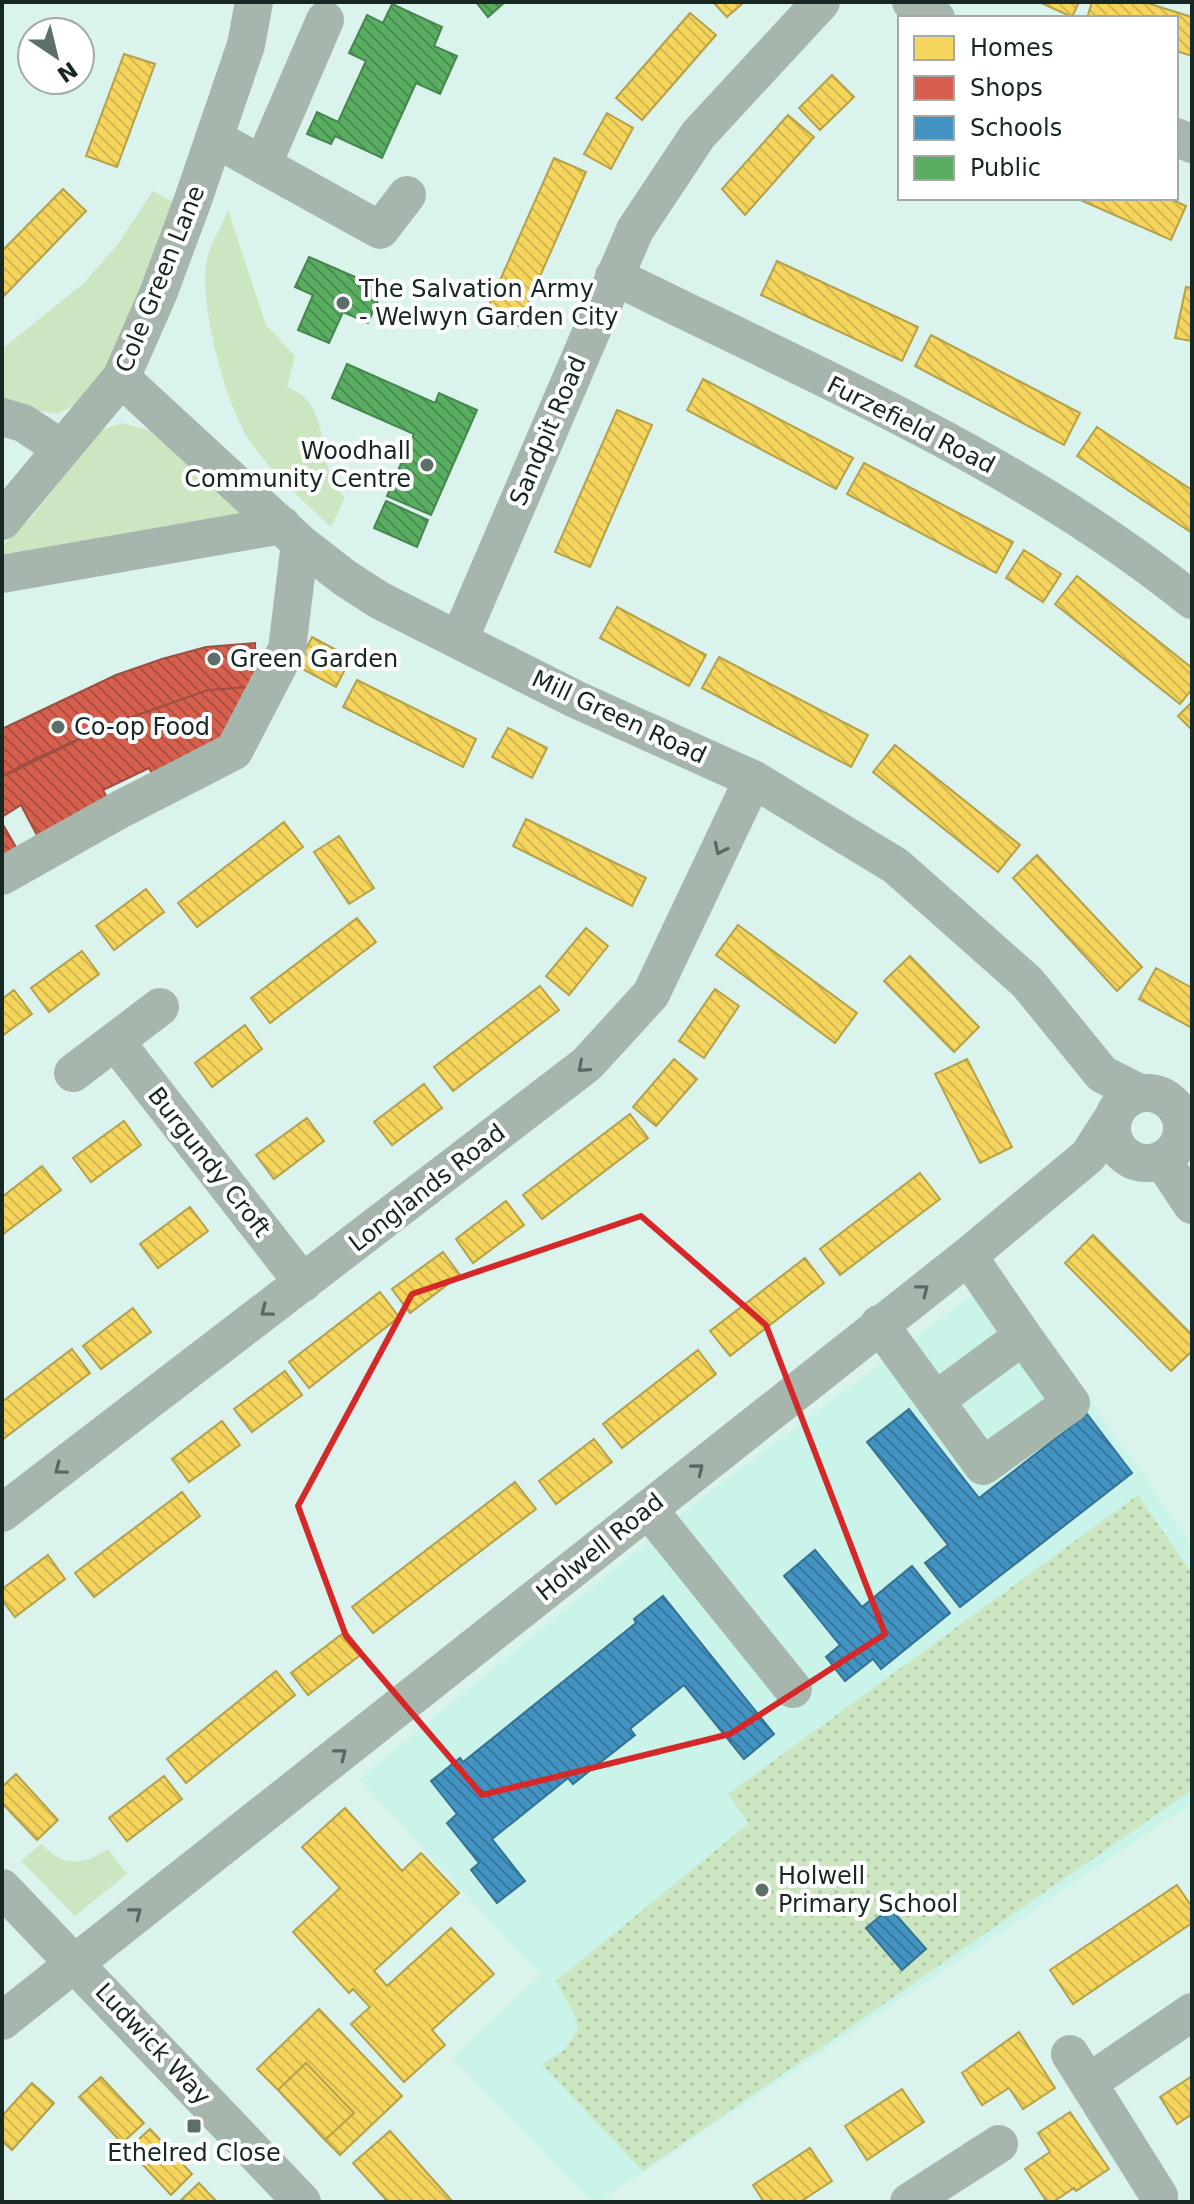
<svg xmlns="http://www.w3.org/2000/svg" width="1194" height="2204" font-family="'DejaVu Sans',sans-serif">
  <style>
    .built { fill: #caf3e9 }
    .grass { fill: #cce6c2 }
    .park { fill: url(#park-dots) }
    .homes { fill: url(#homes-back-hatch); stroke: #b3a14b; stroke-width: 2 }
    .shops { fill: url(#shops-back-hatch); stroke: #9d4f41; stroke-width: 2 }
    .schools { fill: url(#schools-back-hatch); stroke: #367393; stroke-width: 2 }
    .public { fill: url(#public-back-hatch); stroke: #46864f; stroke-width: 2 }
    .lines { fill: none; stroke-linecap: round; stroke-linejoin: round }
    .minor { stroke: #a7b6ad; stroke-width: 38 }
    .oneway { stroke: #586862 }
    .marked { fill: none; stroke: #d62828; stroke-width: 6; stroke-linejoin: round }
    .poi-dot { fill: #5c6f6a; stroke: #fff; stroke-width: 3 }
    .labels { text-anchor: middle; dominant-baseline: central; stroke-width: 8; stroke-linejoin: round; paint-order: stroke }
    .street-label { font-size: 24px; fill: #172824; stroke: #fff }
    .poi-label { font-size: 24px; fill: #172824; stroke: #fff; text-anchor: start }
  </style>
  <defs>
    <pattern id="park-dots" width="8" height="8" patternUnits="userSpaceOnUse" patternTransform="scale(2)"><rect width="8" height="8" fill="#cce6c2"/><path d="M2 2h.1M6 6h.1" fill="none" stroke="#aec5a7" stroke-width="1.8" stroke-linecap="round"/></pattern>
    <pattern id="homes-back-hatch" width="6" height="6" patternUnits="userSpaceOnUse" patternTransform="scale(2)"><rect width="6" height="6" fill="#f6d55c"/><path d="M-1 5l2 2M0 0l6 6M5-1l2 2" fill="none" stroke="#d2b750"/></pattern>
    <pattern id="shops-back-hatch" width="6" height="6" patternUnits="userSpaceOnUse" patternTransform="scale(2)"><rect width="6" height="6" fill="#d6604d"/><path d="M-1 5l2 2M0 0l6 6M5-1l2 2" fill="none" stroke="#ad4f40"/></pattern>
    <pattern id="schools-back-hatch" width="6" height="6" patternUnits="userSpaceOnUse" patternTransform="scale(2)"><rect width="6" height="6" fill="#4393c3"/><path d="M-1 5l2 2M0 0l6 6M5-1l2 2" fill="none" stroke="#37789e"/></pattern>
    <pattern id="public-back-hatch" width="6" height="6" patternUnits="userSpaceOnUse" patternTransform="scale(2)"><rect width="6" height="6" fill="#5aae61"/><path d="M-1 5l2 2M0 0l6 6M5-1l2 2" fill="none" stroke="#498e50"/></pattern>
  </defs>
  <rect width="100%" height="100%" fill="#dbf3ed"/>
  <path class="built" d="M1001,1273L1192,1545V1803L599,2202H593L452,2058L540,1975L359,1779L687,1509Z"/>
  <path class="grass" d="M153,191L175,203C156,257 125,358 84,398C77,404 66,409 58,414L2,405V349L84,283L118,244Z
    M228,210L266,325L295,356L287,387C337,405 313,472 345,497L331,527C303,500 270,472 248,438C225,402 196,295 208,255C213,240 222,225 228,210Z
    M122,423L155,432L254,521L2,566V546L30,519L101,430Z
    M41,1844C64,1867 82,1866 108,1849L127,1874L75,1916L21,1861Z"/>
  <path class="park" d="M1138,1495L1192,1574V1790L643,2171L542,2065L565,2049L578,2029L574,2013L556,1981L749,1823L728,1794Z"/>
  <path class="homes" d="M713,2H744L727,17Z
    M1039,2H1079L1072,17Z
    M1092,2H1144L1192,17V56L1176,51V18H1087Z
    M690,13L716,35L642,120L616,98Z
    M124,54L155,64L117,167L86,156Z
    M832,75L854,97L820,130L799,108Z
    M607,113L633,128L611,169L584,154Z
    M788,115L814,137L745,215L722,189Z
    M554,158L586,172L518,326L486,312Z
    M63,189L86,211L2,298V251Z
    M1076,198H1168L1186,206L1171,240Z
    M777,261L918,327L902,361L761,295Z
    M1186,287L1192,288V341L1175,338Z
    M931,335L1080,413L1064,445L915,366Z
    M703,379L853,458L836,489L687,410Z
    M617,410L652,425L590,567L555,552Z
    M1097,427L1192,490V533L1077,456Z
    M864,463L1013,542L996,573L847,494Z
    M1024,550L1061,574L1043,602L1006,578Z
    M1077,576L1192,668V689L1180,704L1055,604Z
    M617,607L706,655L689,686L600,638Z
    M312,637L351,658L336,687L297,666Z
    M719,657L868,735L851,767L702,688Z
    M357,680L476,739L463,767L343,707Z
    M1192,702V730L1178,716Z
    M508,728L547,748L532,778L492,757Z
    M895,745L1020,845L998,872L873,772Z
    M526,819L646,878L632,906L513,846Z
    M284,822L303,847L197,927L178,903Z
    M339,836L374,888L349,904L314,852Z
    M1037,855L1142,967L1117,991L1013,878Z
    M146,889L164,912L114,950L96,926Z
    M357,918L376,942L270,1023L251,998Z
    M738,925L857,1013L835,1043L716,955Z
    M586,928L608,946L569,995L546,976Z
    M82,951L99,974L49,1012L31,988Z
    M910,956L979,1027L954,1052L884,981Z
    M1156,968L1192,988V1028L1139,999Z
    M540,986L559,1010L453,1091L434,1067Z
    M715,989L739,1006L704,1058L679,1041Z
    M14,990L32,1014L2,1036V999Z
    M245,1025L262,1049L212,1087L195,1063Z
    M674,1059L697,1079L656,1126L633,1107Z
    M967,1059L1012,1147L980,1163L935,1074Z
    M424,1084L442,1108L392,1145L374,1122Z
    M630,1114L648,1138L542,1219L523,1195Z
    M307,1118L324,1141L274,1179L256,1155Z
    M124,1121L141,1145L91,1182L73,1158Z
    M42,1166L61,1190L2,1235V1197Z
    M920,1173L940,1199L840,1275L820,1249Z
    M506,1201L524,1225L473,1263L456,1239Z
    M190,1207L208,1231L158,1268L140,1244Z
    M1093,1235L1192,1335V1351L1171,1371L1065,1263Z
    M443,1252L460,1275L410,1313L392,1289Z
    M805,1258L824,1283L730,1356L710,1331Z
    M380,1292L399,1317L309,1388L289,1362Z
    M133,1308L151,1332L101,1369L83,1346Z
    M72,1349L90,1373L2,1440V1402Z
    M698,1350L716,1374L622,1448L603,1424Z
    M285,1371L302,1395L252,1432L234,1409Z
    M222,1421L240,1445L189,1482L172,1459Z
    M594,1439L612,1462L556,1504L539,1481Z
    M515,1482L536,1509L373,1633L352,1607Z
    M182,1492L200,1516L94,1597L75,1573Z
    M48,1555L65,1579L15,1617L2,1600V1589Z
    M346,1631L363,1653L308,1695L291,1673Z
    M276,1671L295,1695L186,1783L167,1759Z
    M16,1774L58,1820L37,1840L2,1803V1787Z
    M164,1776L182,1799L127,1841L109,1818Z
    M345,1808L402,1871L421,1853L459,1893L374,1971L387,1986L451,1928L494,1974L432,2030L445,2045L404,2082L351,2024L370,2007L353,1989L349,1993L293,1932L340,1888L302,1847Z
    M1177,1885L1192,1907V1923L1073,2004L1050,1970Z
    M319,2009L402,2096L340,2155L325,2140L354,2113L306,2063L278,2090L257,2069Z
    M1019,2032L1055,2088L1023,2109L1009,2088L982,2105L962,2073Z
    M306,2063L354,2113L325,2140L278,2090Z
    M1192,2076V2114L1177,2124L1160,2097Z
    M101,2077L144,2123L122,2143L79,2097Z
    M32,2083L54,2103L12,2150L2,2141V2116Z
    M902,2089L924,2122L867,2160L845,2126Z
    M1070,2112L1109,2169L1076,2191L1074,2188L1053,2202H1047L1025,2169L1050,2152L1038,2133Z
    M150,2129L192,2174L171,2195L128,2149Z
    M390,2131L453,2202H388L353,2163Z
    M810,2148L832,2181L800,2202H764L753,2185Z
    M199,2183L217,2202H179Z"/>
  <path class="shops" d="M255,643L256,678L250,687L208,690L109,725L2,777V729L116,675L162,659L206,647Z
    M250,687L214,754L154,777L149,768L103,790L110,803L40,841L21,805L2,817V777L22,765L109,725L208,690Z
    M2,823L20,854L2,864Z"/>
  <path class="schools" d="M909,1409L979,1498L1087,1414L1132,1473L960,1607L925,1563L948,1545L867,1442Z
    M815,1550L862,1607L912,1566L950,1613L881,1669L873,1659L845,1681L826,1657L840,1645L784,1576Z
    M663,1596L774,1734L744,1759L684,1685L630,1729L635,1735L573,1784L568,1778L492,1839L525,1881L497,1903L471,1870L479,1863L447,1823L457,1814L431,1781L460,1758L463,1762L636,1623L634,1619Z
    M890,1908L926,1949L902,1970L866,1928Z"/>
  <path class="public" d="M476,2H505L488,17Z
    M392,4L442,27L434,46L457,56L440,94L416,83L382,158L335,136L331,144L307,134L317,112L338,122L366,61L349,53L367,15L383,23Z
    M309,257L383,289L368,323L343,312L329,343L298,330L313,295L295,287Z
    M347,364L435,403L439,393L477,410L431,515L387,496L414,434L332,398Z
    M386,501L428,520L417,547L374,528Z"/>
  <g class="lines">
    <path class="minor" d="M911,2L936,18
      M1176,137L1192,144
      M214,138L380,230L407,195
      M263,164L325,20
      M614,276C811,374 1020,461 1192,600
      M121,378L300,543L345,578L379,600L575,699L753,779L896,866L1027,982L1102,1074L1139,1093
      M2,417L23,423L61,448
      M2,521L121,378L158,294L193,200L246,45L254,2
      M2,574L282,525
      M459,640L635,230L698,135L821,2
      M2,876L121,809L234,751L287,649L300,543
      M115,1041L303,1283
      M73,1073L160,1007
      M1112 1128a35 35 0 1 1 70 0a35 35 0 1 1-70 0Z
      M1162,1160L1192,1205
      M968,1256L1023,1336
      M879,1324L983,1466L1071,1403L1023,1336L935,1401
      M648,1509L793,1689
      M2,1513L587,1064L651,994L753,779
      M2,1888L302,2202
      M2,2021L968,1256L1088,1156L1112,1119
      M1070,2054L1159,2196
      M1088,2083L1192,2012
      M909,2202L999,2144"/>
  </g>
  <defs><path id="oneway-chevron" d="M-2-3.5L2.5 0L-2 3.5" fill="none" stroke-width="1.6" stroke-linecap="round" stroke-linejoin="round" transform="scale(2)"/></defs>
  <g class="oneway">
    <use href="#oneway-chevron" transform="translate(720 849) rotate(116)"/>
    <use href="#oneway-chevron" transform="translate(583 1067) rotate(139)"/>
    <use href="#oneway-chevron" transform="translate(923 1290) rotate(-38)"/>
    <use href="#oneway-chevron" transform="translate(266 1311) rotate(143)"/>
    <use href="#oneway-chevron" transform="translate(60 1469) rotate(143)"/>
    <use href="#oneway-chevron" transform="translate(698 1469) rotate(-39)"/>
    <use href="#oneway-chevron" transform="translate(341 1754) rotate(-38)"/>
    <use href="#oneway-chevron" transform="translate(136 1913) rotate(-38)"/>
  </g>
  <path class="marked" d="M641,1216L766,1325L885,1634L730,1734L482,1795L346,1636L298,1506L412,1294Z"/>
  <g class="poi-dot">
    <circle cx="343" cy="303" r="8"/>
    <circle cx="427" cy="465" r="8"/>
    <circle cx="214" cy="659" r="8"/>
    <circle cx="58" cy="727" r="8"/>
    <circle cx="762" cy="1890" r="8"/>
    <rect x="186" y="2118" width="16" height="16" rx="4"/>
  </g>
  <g class="labels">
    <g class="street-label">
      <text transform="translate(160 279) rotate(-68)">Cole Green Lane</text>
      <text transform="translate(911 425) rotate(27)">Furzefield Road</text>
      <text transform="translate(548 431) rotate(-67)">Sandpit Road</text>
      <text transform="translate(619 717) rotate(25)">Mill Green Road</text>
      <text transform="translate(209 1162) rotate(52)">Burgundy Croft</text>
      <text transform="translate(427 1188) rotate(-38)">Longlands Road</text>
      <text transform="translate(600 1547) rotate(-39)">Holwell Road</text>
      <text transform="translate(153 2044) rotate(47)">Ludwick Way</text>
    </g>
    <g class="poi-label">
      <text x="359" y="289">The Salvation Army<tspan x="359" dy="28">- Welwyn Garden City</tspan></text>
      <text x="411" y="451" text-anchor="end">Woodhall<tspan x="411" dy="28">Community Centre</tspan></text>
      <text x="230" y="659">Green Garden</text>
      <text x="74" y="727">Co-op Food</text>
      <text x="778" y="1876">Holwell<tspan x="778" dy="28">Primary School</tspan></text>
      <text x="194" y="2153" text-anchor="middle">Ethelred Close</text>
    </g>
  </g>
  <rect width="1194" height="2204" fill="none" stroke="#172824" stroke-width="8"/>
  <rect x="898" y="16" width="280" height="184" fill="#ffffff" stroke="#a2a9a7" stroke-width="2"/>
  <rect x="914" y="36" width="40" height="24" fill="#f6d55c" stroke="#a2a9a7" stroke-width="2"/>
  <text x="970" y="56" font-size="24" fill="#172824">Homes</text>
  <rect x="914" y="76" width="40" height="24" fill="#d6604d" stroke="#a2a9a7" stroke-width="2"/>
  <text x="970" y="96" font-size="24" fill="#172824">Shops</text>
  <rect x="914" y="116" width="40" height="24" fill="#4393c3" stroke="#a2a9a7" stroke-width="2"/>
  <text x="970" y="136" font-size="24" fill="#172824">Schools</text>
  <rect x="914" y="156" width="40" height="24" fill="#5aae61" stroke="#a2a9a7" stroke-width="2"/>
  <text x="970" y="176" font-size="24" fill="#172824">Public</text>
  <g transform="translate(56 56) rotate(145)"><circle r="38" fill="#ffffff" stroke="#a2a9a7" stroke-width="2"/>
  <path d="M0-6L14 30L0 20L-14 30Z" fill="#5c6f6a"/>
  <text y="-12" font-size="22" font-weight="bold" text-anchor="middle" fill="#172824">N</text>
  </g>
</svg>
